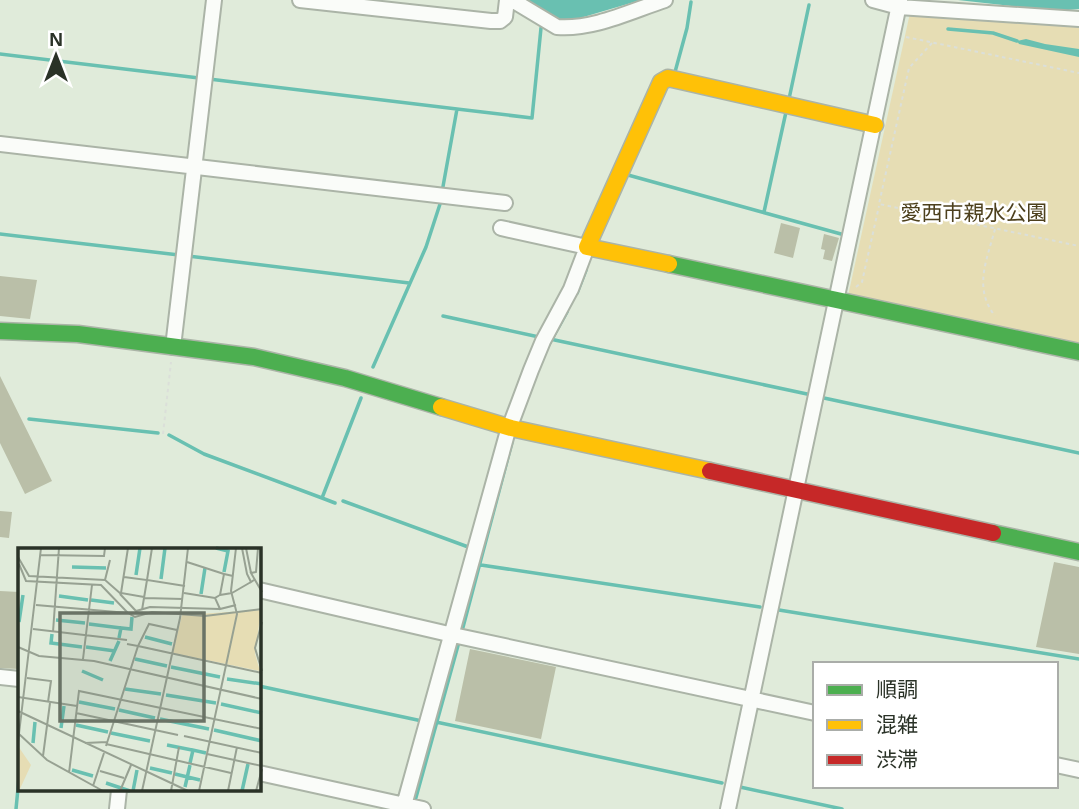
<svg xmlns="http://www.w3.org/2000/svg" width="1079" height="809" font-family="Helvetica,'Noto Sans JP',sans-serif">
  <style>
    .green { fill: #e6ddb4 }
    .water { fill: #69c0b1 }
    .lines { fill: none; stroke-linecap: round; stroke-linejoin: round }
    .stream { stroke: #69c0b1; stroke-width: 3.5 }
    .building { fill: #babfa8 }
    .street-casing { stroke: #abb4a7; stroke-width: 18 }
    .fast-casing { stroke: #abb4a7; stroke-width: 19 }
    .slow-casing { stroke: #abb4a7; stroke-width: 19 }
    .jam-casing { stroke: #abb4a7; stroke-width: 19 }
    .path { stroke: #dbdfd9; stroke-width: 2; stroke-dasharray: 3.5 3.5; stroke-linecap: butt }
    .street { stroke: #fafcf9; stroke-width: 14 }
    .fast { stroke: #4caf50; stroke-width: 16 }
    .slow { stroke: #ffc107; stroke-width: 16 }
    .jam { stroke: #c62828; stroke-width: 16 }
    .labels { text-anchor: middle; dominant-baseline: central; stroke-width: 5; stroke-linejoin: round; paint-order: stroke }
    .park-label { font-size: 21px; fill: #4d401d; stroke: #fff }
    .inset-river { fill: none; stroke: #69c0b1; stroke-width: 3.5 }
    .inset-road { fill: none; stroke: #97a192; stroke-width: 2 }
    .view { fill: #6a7366; fill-opacity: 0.15; stroke: #6a7366; stroke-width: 3.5 }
    .inset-edge { fill: none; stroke: #2a3227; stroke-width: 3.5 }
  </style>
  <rect width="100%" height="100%" fill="#e0ebda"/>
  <path class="green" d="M910,13L1079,24V348L848,296Z"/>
  <path class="water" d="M521,0H641L570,21L557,20Z
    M958,0H1079V9L1057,11Z
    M1026,39L1045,44L1079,49V57L1019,44L1017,41Z"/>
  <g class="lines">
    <path class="stream" d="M948,29L993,33L1017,41
      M0,54L199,78
      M675,72L687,28L691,2
      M209,79L457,109
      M789,99L809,5
      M628,175L841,234
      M442,192L457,109L532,118L541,28
      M764,212L786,112
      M0,234L179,255
      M188,256L409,283
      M577,293L586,270
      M443,316L539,337
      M550,339L807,394
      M547,348L567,312
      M373,367L426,247L441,201
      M824,398L1079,453
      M29,419L158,433
      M169,435L204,454L322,498
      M343,501L471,548
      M335,503L322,498L361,398
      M481,565L760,607
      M779,610L1079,659
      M462,631L512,442
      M259,686L422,721
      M436,722L722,783
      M740,787L842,809
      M415,801L459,642
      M16,809L19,778"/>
  </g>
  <path class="building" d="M781,223L800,228L793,258L774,253Z
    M824,234L839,238L832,261L823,259L825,250L821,249Z
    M0,276L37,280L30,319L0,316Z
    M0,376L52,481L25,494L0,443Z
    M0,511L12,512L9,538L0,537Z
    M1054,562L1079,567V654L1036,647Z
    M0,591L19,592V669L0,668Z
    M470,649L556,667L541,739L455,721Z"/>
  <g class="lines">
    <defs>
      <path id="street" d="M300,0L491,21H500L505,17L507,0
        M512,0L557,27C593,30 631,11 665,0
        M873,0L899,7L1079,19
        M0,144L505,203
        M173,347L214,0
        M259,590L453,635L815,713
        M0,677L19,679
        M1056,765L1079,770
        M259,773L423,809
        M117,809L119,790
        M403,809L507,434L531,370L543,341L571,289L587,247L501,228
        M728,809L900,0"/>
      <path id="fast" d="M669,264L1079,352
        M0,331L78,334L254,357L345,378L441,407
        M993,533L1079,552"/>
      <path id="slow" d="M669,264L587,247L661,82L668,78L875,125
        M441,407L511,428L710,471"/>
      <path id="jam" d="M710,471L993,533"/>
    </defs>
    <use href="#street" class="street-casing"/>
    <use href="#fast" class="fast-casing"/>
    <use href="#slow" class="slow-casing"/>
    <use href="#jam" class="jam-casing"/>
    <path class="path" d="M906,37L1079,73
      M932,43L909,68L879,204L1079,246
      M995,229C987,260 973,288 995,316
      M856,287L862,282L879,206
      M163,434L171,362"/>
    <use href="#street" class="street"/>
    <use href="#fast" class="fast"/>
    <use href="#slow" class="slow"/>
    <use href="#jam" class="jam"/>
  </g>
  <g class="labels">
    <g class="park-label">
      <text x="974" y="212">愛西市親水公園</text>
    </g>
  </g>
  <g transform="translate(18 548)">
    <rect width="243" height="243" fill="#e0ebda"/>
    <path d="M243,62L237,106L242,123L155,105L164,67ZM0,198L13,217L1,243H0Z" fill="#e6ddb4"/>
    <path class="inset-river" d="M198,0L210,3L206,24M54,19L88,20M118,27L122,0M143,31L147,0M183,46L187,20M41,48L70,52M73,52L96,55M38,72L67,75M1,74L5,47M71,76L103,80M34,86L33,95L64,99M127,89L154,96M101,90L103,80L113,81L114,69M68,99L97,103M117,111L149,118M92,113L101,93M153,119L202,129M64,123L85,132M209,131L244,136M107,141L143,146M148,147L198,155M61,154L97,161M203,156L244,165M101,162L137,170M142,171L191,181M58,177L90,184M43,180L46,158M196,182L244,193M93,185L132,193M15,195L17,174M149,197L174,202M172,215L175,202L188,205M132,220L154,225M54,222L75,228M157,226L182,232M88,235L112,243M167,239L172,217M115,243L119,222M224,243L230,216"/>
    <path class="inset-road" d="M110,0L103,45L126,49M134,0L129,32L167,38M224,0L229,26L233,34L236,32M228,0L233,25M240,0L238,24L233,25L244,44M23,7L86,8L87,0M0,9L11,28L87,32M92,12L87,32L103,46M169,14L206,26M1,16L8,33L83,37L110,65L18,57M106,29L129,32L124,62M166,45L197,50M214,45L202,47L206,26L215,28M214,45L233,34M102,46L118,63L132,59L202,61M202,47L197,50L202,61L218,57M126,50L165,51M110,65L117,69L134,64L187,68L244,61M244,74L237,100L244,123M15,81L109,92M159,82L131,76L120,98L244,125M35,84L41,0M0,99L21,108L76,113L244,151M65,111L74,37M9,130L33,133L30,154M0,149L59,158M0,163L170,243M58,165L160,187M1,186L29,212L85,243M166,188L244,205M0,194L23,0M67,195L89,194M88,196L213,225M88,198L120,98L109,96M189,206L244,218M25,208L32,155M82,223L106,230M51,225L61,143L244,181M75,238L86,205M102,243L113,217M124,243L162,70L170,0M153,243L161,199M181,243L219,66L213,43L218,0M210,243L219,199M238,243L244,221"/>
    <path class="view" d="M42,65H186V173H42Z"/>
    <rect width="243" height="243" class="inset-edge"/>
  </g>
  <rect x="813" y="662" width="245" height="126" fill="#ffffff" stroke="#aaada9" stroke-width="2"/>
  <rect x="827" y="685" width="35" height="10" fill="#4caf50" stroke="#aaada9" stroke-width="2"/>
  <text x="876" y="697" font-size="21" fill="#2a3227">順調</text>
  <rect x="827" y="720" width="35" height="10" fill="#ffc107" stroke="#aaada9" stroke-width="2"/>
  <text x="876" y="732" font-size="21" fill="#2a3227">混雑</text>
  <rect x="827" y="755" width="35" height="10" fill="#c62828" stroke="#aaada9" stroke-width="2"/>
  <text x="876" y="767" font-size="21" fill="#2a3227">渋滞</text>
  <g transform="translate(56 56)" stroke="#ffffff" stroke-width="5" paint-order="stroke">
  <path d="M0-5L12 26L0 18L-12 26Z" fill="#2a3227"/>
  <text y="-10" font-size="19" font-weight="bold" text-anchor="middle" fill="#2a3227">N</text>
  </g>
</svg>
